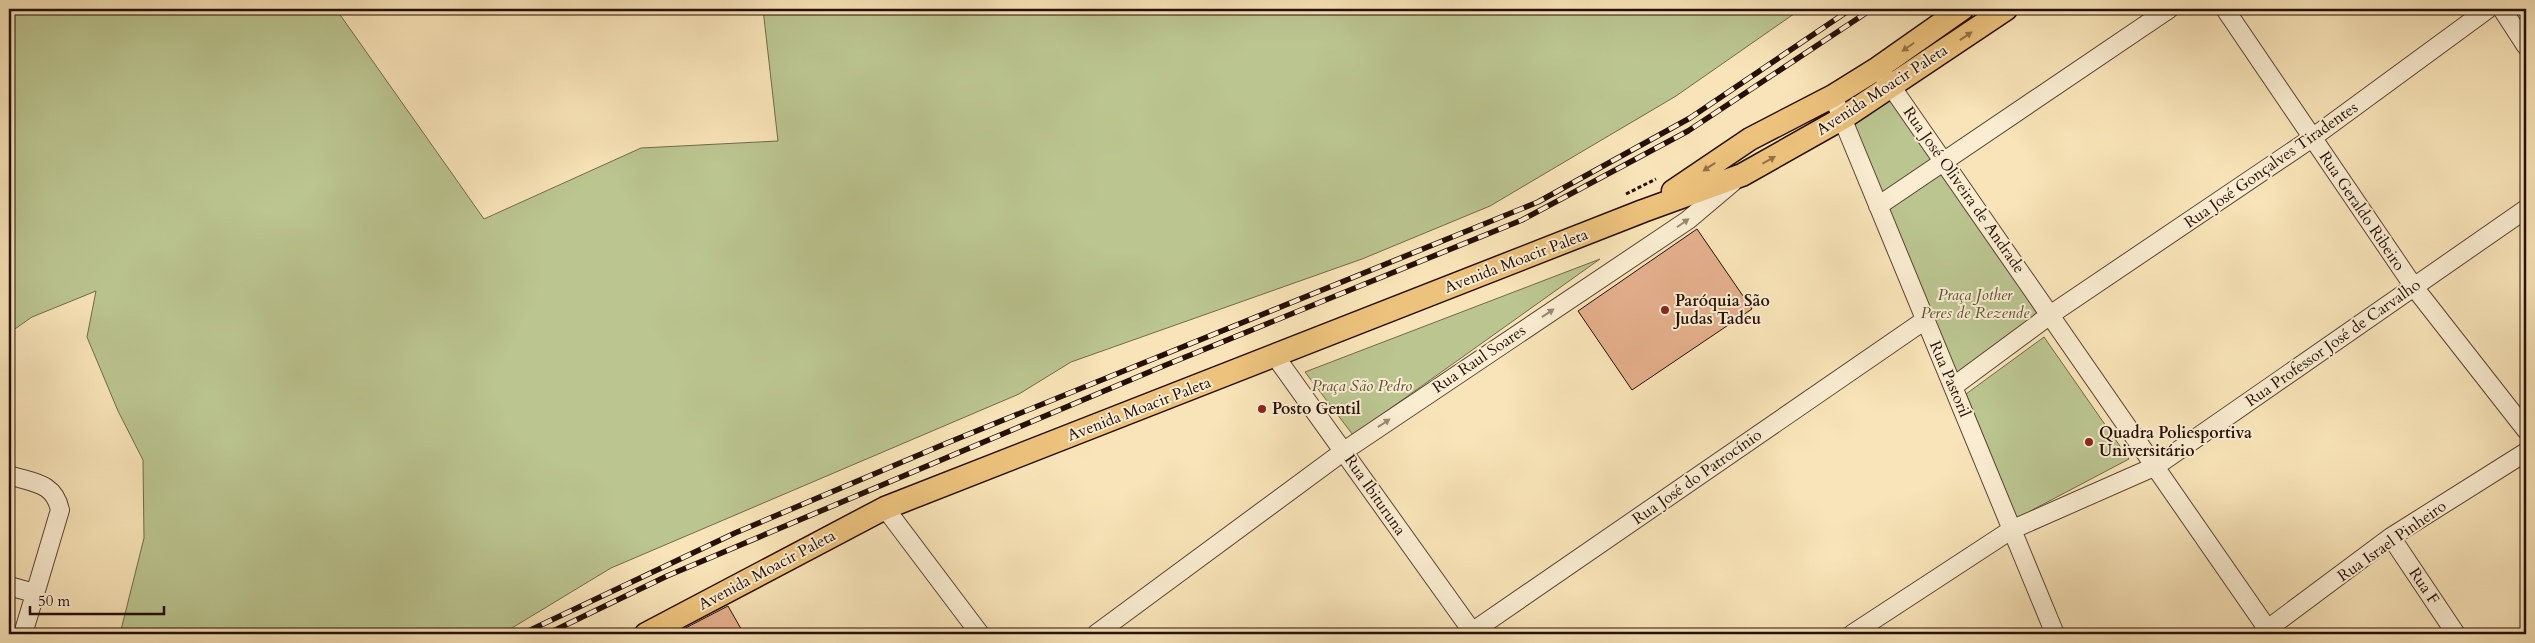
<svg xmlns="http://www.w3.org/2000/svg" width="2535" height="643" font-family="Cardo,serif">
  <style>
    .green { fill: #bbc590; stroke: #706a4b }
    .building { fill: #e4af8c; stroke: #260f06 }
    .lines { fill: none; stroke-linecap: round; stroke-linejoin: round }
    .minor-casing { stroke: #5a4432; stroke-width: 20 }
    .major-casing { stroke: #260f06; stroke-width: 25 }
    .path { stroke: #260f06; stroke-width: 3; stroke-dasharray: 4 2.5; stroke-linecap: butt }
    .minor { stroke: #faedd1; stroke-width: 18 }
    .major { stroke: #ecc27c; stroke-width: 22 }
    .rail-casing { stroke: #260f06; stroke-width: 5.5 }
    .rail { stroke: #faedd1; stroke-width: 4; stroke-dasharray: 11; stroke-linecap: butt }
    .oneway { fill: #937147 }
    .oneway2 { fill: #9b8976 }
    .poi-dot { fill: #8f2418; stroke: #faedd1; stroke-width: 2 }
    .labels { text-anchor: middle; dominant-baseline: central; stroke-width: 4; stroke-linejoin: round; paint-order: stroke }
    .street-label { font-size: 16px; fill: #260f06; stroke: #faedd1 }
    .park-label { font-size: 16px; font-style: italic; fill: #5a4f36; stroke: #faedd1 }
    .poi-label { font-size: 16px; font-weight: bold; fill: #260f06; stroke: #faedd1; text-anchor: start }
  </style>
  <rect width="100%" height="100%" fill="#f8e4b8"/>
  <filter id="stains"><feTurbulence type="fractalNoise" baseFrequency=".004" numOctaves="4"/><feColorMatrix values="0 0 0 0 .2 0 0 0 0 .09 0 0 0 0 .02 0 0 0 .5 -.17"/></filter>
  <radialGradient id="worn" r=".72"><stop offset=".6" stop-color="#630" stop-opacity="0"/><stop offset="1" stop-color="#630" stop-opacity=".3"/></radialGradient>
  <path class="green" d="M15,9H336L484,219L641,148L778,141L763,9H1801L1676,96L1490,206L1362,259L1071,362L1019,394L611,568L502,634H120L144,538L143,460L118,411L87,337L96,291L32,317L9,333V12Z
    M1890,90L1942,164L1878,202L1845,119Z
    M1946,168L2039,317L1957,380L1880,207Z
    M1600,259L1353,435L1305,372Z
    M2044,337L2129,459L2017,518L1966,394Z"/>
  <path class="building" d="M1697,229L1752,309L1632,390L1578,311Z
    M728,606L744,634H674Z"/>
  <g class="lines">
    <defs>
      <path id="minor" d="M2225,9L2414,287L2526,430
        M2502,9L2526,46
        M1884,76L2271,634
        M1833,96L2055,634
        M1878,206L2169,9
        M1275,356L1474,634
        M1954,386L2050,315L2312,138L2488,9
        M9,475C33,483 54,482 60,510L23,634
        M885,508L980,634
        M2391,537L2456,634
        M9,586L34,593
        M1096,634L1344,451L1688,220L1733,182
        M1469,634L1925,320
        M1852,634L2011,530L2156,466L2526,209
        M2261,634L2391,537L2526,452"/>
      <path id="major" d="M1673,191L1750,139L1833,96L1878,68L1962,9
        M646,634L885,508L1643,211L1742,175L1843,118L2006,9"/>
    </defs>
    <use href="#minor" class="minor-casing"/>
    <use href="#major" class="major-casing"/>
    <path class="path" d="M1626,194L1656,179"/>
    <use href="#minor" class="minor"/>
    <use href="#major" class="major"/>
    <defs>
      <path id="rail" d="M522,634L735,533L947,443L1538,202L1690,118L1851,9
        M547,634L667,576L1161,367L1522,220L1688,131L1872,9"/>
    </defs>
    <use href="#rail" class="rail-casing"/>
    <use href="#rail" class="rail"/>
  </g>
  <defs><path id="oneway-solid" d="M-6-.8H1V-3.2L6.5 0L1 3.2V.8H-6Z" transform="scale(1.25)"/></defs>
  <g class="oneway">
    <use href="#oneway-solid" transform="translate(1966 36) rotate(-34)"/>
    <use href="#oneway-solid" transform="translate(1908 47) rotate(145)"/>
    <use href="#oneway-solid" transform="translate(1769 160) rotate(-29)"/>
    <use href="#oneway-solid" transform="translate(1709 167) rotate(146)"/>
  </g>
  <g class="oneway2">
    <use href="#oneway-solid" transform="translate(1683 223) rotate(-35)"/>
    <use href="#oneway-solid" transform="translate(1548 313) rotate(-34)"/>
    <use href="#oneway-solid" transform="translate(1384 423) rotate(-34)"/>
  </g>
  <g class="poi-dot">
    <circle cx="1665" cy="310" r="5"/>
    <circle cx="1262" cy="409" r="5"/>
    <circle cx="2089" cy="442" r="5"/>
  </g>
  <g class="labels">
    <g class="street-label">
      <text transform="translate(1882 90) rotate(-33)">Avenida Moacir Paleta</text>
      <text transform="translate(2271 165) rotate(-35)">Rua José Gonçalves Tiradentes</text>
      <text transform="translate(1964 190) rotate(55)">Rua José Oliveira de Andrade</text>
      <text transform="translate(2362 211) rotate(56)">Rua Geraldo Ribeiro</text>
      <text transform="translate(1516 261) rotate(-21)">Avenida Moacir Paleta</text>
      <text transform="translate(2333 343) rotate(-35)">Rua Professor José de Carvalho</text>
      <text transform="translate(1479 359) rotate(-34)">Rua Raul Soares</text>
      <text transform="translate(1950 379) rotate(67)">Rua Pastoril</text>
      <text transform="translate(1139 409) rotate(-21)">Avenida Moacir Paleta</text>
      <text transform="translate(1697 477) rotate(-35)">Rua José do Patrocínio</text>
      <text transform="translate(1375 495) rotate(55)">Rua Ibituruna</text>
      <text transform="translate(2392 541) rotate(-35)">Rua Israel Pinheiro</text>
      <text transform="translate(767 570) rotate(-28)">Avenida Moacir Paleta</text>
      <text transform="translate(2424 586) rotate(56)">Rua F</text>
    </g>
    <g class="park-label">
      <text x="1975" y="295">Praça Jother<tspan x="1975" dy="18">Peres de Rezende</tspan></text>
      <text x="1362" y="386">Praça São Pedro</text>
    </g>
    <g class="poi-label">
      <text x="1675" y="301">Paróquia São<tspan x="1675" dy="18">Judas Tadeu</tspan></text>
      <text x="1272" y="409">Posto Gentil</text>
      <text x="2099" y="433">Quadra Poliesportiva<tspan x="2099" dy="18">Universitário</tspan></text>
    </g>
  </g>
  <rect width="2535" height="643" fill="none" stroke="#f8e4b8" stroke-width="30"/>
  <rect x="10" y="10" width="2515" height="623" fill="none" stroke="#260f06" stroke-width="2.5"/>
  <rect x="15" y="15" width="2505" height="613" fill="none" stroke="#260f06"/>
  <path d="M30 606v8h134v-8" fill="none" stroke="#260f06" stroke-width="2.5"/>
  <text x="38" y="606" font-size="15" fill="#260f06" stroke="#faedd1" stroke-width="4" paint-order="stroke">50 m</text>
  <rect width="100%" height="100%" filter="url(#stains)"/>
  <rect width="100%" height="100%" fill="url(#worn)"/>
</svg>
